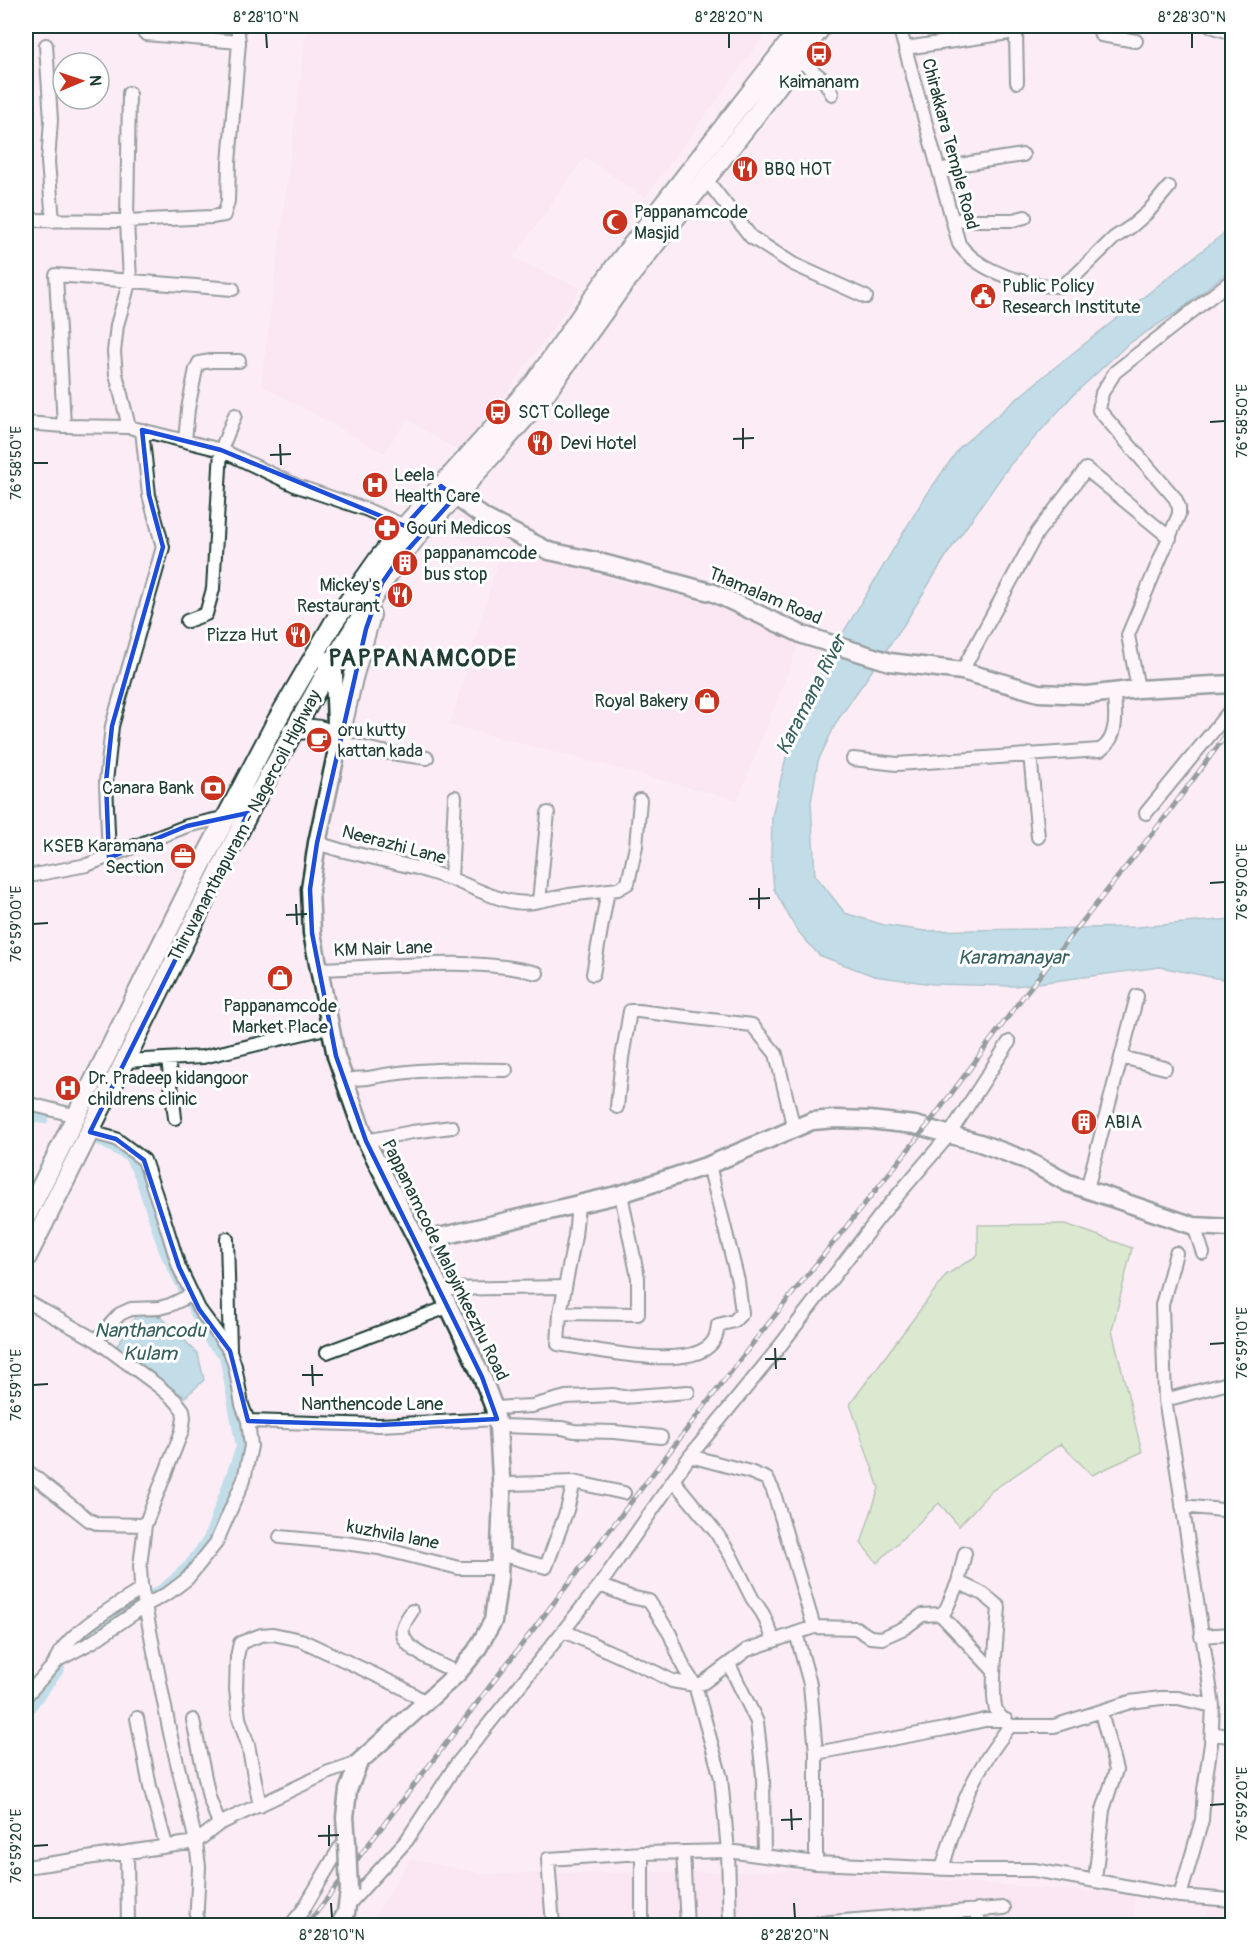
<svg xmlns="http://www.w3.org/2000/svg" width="1258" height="1951" font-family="Pangolin,sans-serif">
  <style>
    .built { fill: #f8dff0 }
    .green { fill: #b5e5a4; stroke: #6a916c; stroke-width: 1.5 }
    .water { fill: #7ccbd8; stroke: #579296; stroke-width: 1.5 }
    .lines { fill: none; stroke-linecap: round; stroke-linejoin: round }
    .canal { stroke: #7ccbd8; stroke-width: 10 }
    .street-casing { stroke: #1f3d34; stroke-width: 16 }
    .secondary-casing { stroke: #1f3d34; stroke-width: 21 }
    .primary-casing { stroke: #1f3d34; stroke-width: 22 }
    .street { stroke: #fff; stroke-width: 12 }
    .secondary { stroke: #fff; stroke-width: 16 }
    .primary { stroke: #fff; stroke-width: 18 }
    .rail-casing { stroke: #1f3d34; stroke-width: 5 }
    .rail { stroke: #fff; stroke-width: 3; stroke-dasharray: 9; stroke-linecap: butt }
    .secondary-bridge-casing { stroke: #1f3d34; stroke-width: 21; stroke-linecap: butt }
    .secondary-bridge { stroke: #fff; stroke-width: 16 }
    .marked { fill: none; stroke: #1d4ed8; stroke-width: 4.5; stroke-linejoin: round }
    .ticks { fill: none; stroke: #1f3d34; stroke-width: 2 }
    .labels { text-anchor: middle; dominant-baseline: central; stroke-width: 6; stroke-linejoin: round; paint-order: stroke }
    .poi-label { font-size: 18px; fill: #1f3d34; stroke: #fff; text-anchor: start }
    .street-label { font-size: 18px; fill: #1f3d34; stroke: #fff }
    .water-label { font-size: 20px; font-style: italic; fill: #36605d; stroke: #fff }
    .district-label { font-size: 24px; font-weight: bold; letter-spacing: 1.5px; fill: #1f3d34; stroke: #fff }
    .neatline { fill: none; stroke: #1f3d34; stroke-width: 2 }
    .ticks-label { font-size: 15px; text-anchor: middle; fill: #1f3d34 }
  </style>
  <rect width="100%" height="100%" fill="#fbecf6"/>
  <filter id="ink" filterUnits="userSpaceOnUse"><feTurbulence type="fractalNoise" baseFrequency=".0167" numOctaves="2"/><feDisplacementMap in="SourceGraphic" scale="12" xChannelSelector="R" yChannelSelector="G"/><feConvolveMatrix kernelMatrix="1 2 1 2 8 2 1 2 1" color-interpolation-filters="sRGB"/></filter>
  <g filter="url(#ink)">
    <path class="built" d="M307,26H771L645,198L585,157L513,258L581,288L463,454L407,419L384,453L261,385Z
      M458,515L521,551L622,582L724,607L800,641L738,800L450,725L499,559L445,530Z
      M410,1859L484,1874L814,1871L1134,1895V1926H369Z
      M1210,1902L1232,1906V1925L1204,1926Z"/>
    <path class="green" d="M1066,1224L1132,1248L1112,1330L1142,1452L1092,1475L1061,1444L990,1492L959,1526L939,1503L877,1563L861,1543L879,1488L850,1404L946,1275L978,1255V1225Z"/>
    <path class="water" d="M1232,227V268L1179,311L1128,344L1073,395L1009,466L948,553L903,626L837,721L818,761L811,802L815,875L845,913L884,925L925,931L1137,927L1232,919V981L1160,967L1015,986L933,984L874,976L819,955L796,929L774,889L771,857L772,816L792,733L825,663L923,500L960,447L1044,376Z
      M137,1314L161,1317L198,1354L204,1380L185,1397L114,1350Z"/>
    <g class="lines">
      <path class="canal" d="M26,1116L44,1119
        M93,1137L129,1157L139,1175L164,1251L183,1289
        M153,1594L164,1588L189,1565L208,1539L241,1447L224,1355L210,1342L191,1305
        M84,1635L136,1600
        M26,1715C36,1698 49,1685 60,1669"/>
      <defs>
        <path id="street" d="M142,26V30L146,34L239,42
          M899,26L959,244C979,272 1028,287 1061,286L1075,276L1114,238L1132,226L1148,212L1169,187
          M1099,26L1101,35L1136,41
          M1211,26L1232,33
          M46,45L51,120L48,162L53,221
          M905,48L1016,32L1017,82
          M798,59L824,80L832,94
          M129,93L127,221L212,217L224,215L228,201L229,163L239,42L237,26
          M939,170L970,163L1023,155
          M705,178L751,237L793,264L866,297
          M26,220L127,221L130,280L117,325L114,352L116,374L129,427
          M953,220H1013L1025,217
          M26,423L64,426L129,427L221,450L297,486L365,509L405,526
          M64,426L56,275L233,289
          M185,441L188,409L196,369L199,363L211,361H239
          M187,621L206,614L213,589L221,450L235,415
          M962,671L1037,533L1086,469L1170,538
          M1138,689L1128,635L1179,514V507L1175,498L1099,410L1102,393L1115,372L1232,280
          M338,742L383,752L427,758
          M1030,754L1038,837
          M853,759L897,764L1100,750C1119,739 1116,711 1113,691
          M1146,813L1232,708
          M317,843L340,850L417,868L451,879L455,797
          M109,858L106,782L112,726L163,547L149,495L142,430
          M26,874L34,875L87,865L187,826L227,817
          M451,879C478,889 511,909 539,901L548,813
          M539,901L569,895L618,889L628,883L636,846L640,800
          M319,969C385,967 473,956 537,973
          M593,974L608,890
          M1121,1057L1165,1068
          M168,1059L175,1118
          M125,1061L203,1057L330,1027
          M345,1081C353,1078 360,1079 368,1078C415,1068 459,1069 506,1070
          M26,1103L77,1116
          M617,1107L622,1058L630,1011H638L752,1025L776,1054L794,1129
          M366,1141L412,1132L452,1127
          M1087,1189L1137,996
          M578,1205L575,1236L560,1313L558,1344C592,1349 683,1370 709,1346C716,1340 717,1333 718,1325L734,1321L742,1313L738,1281L709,1165
          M1194,1226L1203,1253
          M227,1239L230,1349
          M1176,1253L1162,1305L1165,1400L1177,1470L1213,1706L1211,1744L1204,1790L1202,1820L1180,1896
          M440,1289L565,1287
          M26,1301L96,1340L157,1385L176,1401L183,1410L184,1418L182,1431L145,1525L140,1566L141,1585L170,1733L196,1842L199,1867L196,1926
          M560,1313L638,1314V1278L621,1194
          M96,1340L120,1314L131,1309L159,1308L170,1305L191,1295
          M327,1352L448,1307
          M1165,1400L1232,1382
          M494,1408L532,1406L566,1397L614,1395L623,1397L688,1392
          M248,1421L380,1425L497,1419
          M498,1426L562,1428L574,1431L615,1432L661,1437
          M690,1456L750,1472L767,1479L773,1490L814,1627
          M26,1470L89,1520L99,1524L145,1525
          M674,1481L715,1531L730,1554L752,1598L763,1614L774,1640
          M510,1484L574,1482L624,1493
          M1182,1506L1232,1511
          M280,1537L345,1543L379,1548L459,1568H499
          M500,1554L546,1567L567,1510L574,1482
          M958,1582L983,1594L999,1607C998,1626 989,1698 997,1712C1000,1717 1006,1721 1010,1726H1054L1130,1702L1161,1698H1178L1213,1706
          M600,1585L630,1597L649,1601L670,1634L684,1668L695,1685L721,1778L728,1851L730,1926
          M412,1611C409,1616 404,1622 403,1628C398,1649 442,1665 458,1673
          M940,1614L993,1670
          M564,1631L657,1673L672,1681L695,1685L703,1683L747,1650L814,1627L856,1628L870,1637L882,1638L906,1627L922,1615L940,1614L945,1611L948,1605L958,1582L965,1553
          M796,1633L810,1684L816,1753V1863
          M1201,1636L1232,1634
          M55,1662C64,1634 117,1605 142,1589
          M729,1664L757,1722L763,1776L764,1855
          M26,1696L58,1660L92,1642L146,1605L170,1592L187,1579L216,1543L244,1479L251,1446L248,1421L242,1405L235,1366L230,1351L199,1309L179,1267L165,1222L144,1160L116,1139L90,1132
          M137,1718L150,1787L166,1845
          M193,1720L209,1797L219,1824
          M1212,1733L1232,1737
          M816,1753L945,1729L985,1720H1006
          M260,1806L248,1745L239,1718L236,1689L237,1657L240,1643L261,1635L273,1634L301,1640L401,1687L427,1703
          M127,1852L128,1926
          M683,1852L687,1926
          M26,1867L196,1842L219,1824L329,1772L359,1762
          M942,1869C951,1839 960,1808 974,1780C984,1761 997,1743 1010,1726
          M1095,1880L1103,1810L1116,1770L1101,1712
          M347,1906L407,1840L456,1765L600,1585L690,1456L776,1351L880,1216L949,1135L1009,1042
          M978,1909V1926
          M290,1926L303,1910L339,1849L347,1841
          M553,1926L548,1859L642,1853L728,1851L816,1863L973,1870H1034L1180,1896L1232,1900
          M642,1926V1853
          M819,1926V1923L1004,1908"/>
        <path id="secondary" d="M446,490L485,518L549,551L595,561L714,593L803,635L890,662L962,671L1039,693L1088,695L1138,689L1232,684
          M323,659L332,668L334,673L337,750L317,843L310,889L312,933L336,1056L366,1141L418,1242L482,1377L494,1408L498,1426L502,1494L499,1577L493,1621L476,1651L458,1673L359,1762L348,1790L345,1817L347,1843
          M418,1242L621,1194L709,1165L812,1121L836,1119L869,1120L915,1125L980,1143L1026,1160L1068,1183L1194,1226L1232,1228
          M339,1926L346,1913L349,1891"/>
        <path id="primary" d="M292,731C304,729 321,726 330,736C333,739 335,746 337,750
          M337,750L353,678L371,615
          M26,1217L199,869L277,720L334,622L379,558L405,526L535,382L614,268L802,26
          M26,1259L251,808L330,666L382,583L420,532L455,497L540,401L620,289L756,115L822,26"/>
      </defs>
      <use href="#street" class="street-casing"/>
      <use href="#secondary" class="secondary-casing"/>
      <use href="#primary" class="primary-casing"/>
      <use href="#street" class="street"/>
      <use href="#secondary" class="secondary"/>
      <use href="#primary" class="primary"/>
      <defs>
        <path id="rail" d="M306,1926L756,1339L928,1125L1025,994L1163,820L1232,727"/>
      </defs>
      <use href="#rail" class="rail-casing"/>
      <use href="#rail" class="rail"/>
      <defs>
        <path id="secondary-bridge" d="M347,1843L349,1891"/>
      </defs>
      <use href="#secondary-bridge" class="secondary-bridge-casing"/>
      <use href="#secondary-bridge" class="secondary-bridge"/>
    </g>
  </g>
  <path d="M0 0H1258V1951H0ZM142,430L221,450L405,526L441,486L455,497L395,564L382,583L366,629L317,843L310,889L312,933L336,1056L366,1141L482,1377L497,1419L380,1425L248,1421L230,1351L199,1309L179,1267L144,1160L116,1139L90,1132L248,813L187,826L109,858L106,782L112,726L163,547L149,495Z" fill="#fbecf6" fill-opacity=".55" fill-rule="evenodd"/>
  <path class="marked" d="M142,430L221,450L405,526L441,486L455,497L395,564L382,583L366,629L317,843L310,889L312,933L336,1056L366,1141L482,1377L497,1419L380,1425L248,1421L230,1351L199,1309L179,1267L144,1160L116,1139L90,1132L248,813L187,826L109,858L106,782L112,726L163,547L149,495Z"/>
  <path class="ticks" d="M266,33L267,48M729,33V48M1192,33V48M1210,422L1225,421M743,428V449M733,439L754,438M280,444L281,465M270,455L291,454M33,463H48M1210,883L1225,882M759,888V909M749,899L770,898M296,904L297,925M286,915L307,914M33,924L48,923M1210,1344L1225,1343M775,1348L776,1369M765,1359H786M312,1365L313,1386M302,1375H323M33,1385L48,1384M1210,1805L1225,1804M791,1809L792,1830M781,1820L802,1819M329,1825V1846M318,1836L339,1835M33,1846L48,1845M331,1903L332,1918M794,1903L795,1918"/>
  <defs>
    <symbol id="bus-disc" viewBox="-11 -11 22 22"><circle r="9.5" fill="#c8321e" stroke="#fff"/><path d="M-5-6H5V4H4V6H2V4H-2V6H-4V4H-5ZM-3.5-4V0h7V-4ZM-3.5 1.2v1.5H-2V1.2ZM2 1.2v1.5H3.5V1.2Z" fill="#fff"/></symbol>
    <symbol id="restaurant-disc" viewBox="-11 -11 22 22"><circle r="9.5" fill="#c8321e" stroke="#fff"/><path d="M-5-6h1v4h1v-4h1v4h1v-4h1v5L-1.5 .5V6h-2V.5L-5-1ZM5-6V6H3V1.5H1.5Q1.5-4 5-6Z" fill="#fff"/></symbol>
    <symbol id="mosque-disc" viewBox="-11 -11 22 22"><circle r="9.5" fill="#c8321e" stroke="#fff"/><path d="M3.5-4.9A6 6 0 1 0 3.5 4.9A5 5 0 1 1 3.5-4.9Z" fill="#fff"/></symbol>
    <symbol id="civic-disc" viewBox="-11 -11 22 22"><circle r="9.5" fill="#c8321e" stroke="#fff"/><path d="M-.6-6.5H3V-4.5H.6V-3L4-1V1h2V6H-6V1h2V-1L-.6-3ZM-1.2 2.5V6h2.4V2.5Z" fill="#fff"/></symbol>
    <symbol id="hospital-disc" viewBox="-11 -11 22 22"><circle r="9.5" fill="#c8321e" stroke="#fff"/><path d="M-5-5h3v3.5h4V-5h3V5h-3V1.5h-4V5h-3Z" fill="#fff"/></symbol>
    <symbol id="pharmacy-disc" viewBox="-11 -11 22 22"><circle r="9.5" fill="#c8321e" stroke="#fff"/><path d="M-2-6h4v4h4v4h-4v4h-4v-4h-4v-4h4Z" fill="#fff"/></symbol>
    <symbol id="building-disc" viewBox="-11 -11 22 22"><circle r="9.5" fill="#c8321e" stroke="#fff"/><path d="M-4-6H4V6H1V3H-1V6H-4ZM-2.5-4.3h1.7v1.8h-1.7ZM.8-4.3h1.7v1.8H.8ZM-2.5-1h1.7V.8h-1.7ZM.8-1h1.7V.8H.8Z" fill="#fff"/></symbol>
    <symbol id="shop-disc" viewBox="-11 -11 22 22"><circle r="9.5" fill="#c8321e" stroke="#fff"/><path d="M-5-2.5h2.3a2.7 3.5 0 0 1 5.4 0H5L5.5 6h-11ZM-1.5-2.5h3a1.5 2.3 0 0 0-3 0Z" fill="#fff"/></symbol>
    <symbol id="cafe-disc" viewBox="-11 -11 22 22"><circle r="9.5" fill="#c8321e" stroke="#fff"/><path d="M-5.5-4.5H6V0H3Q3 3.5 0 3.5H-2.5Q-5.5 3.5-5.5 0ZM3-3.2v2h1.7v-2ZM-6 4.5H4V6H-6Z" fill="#fff"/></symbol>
    <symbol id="bank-disc" viewBox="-11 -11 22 22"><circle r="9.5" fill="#c8321e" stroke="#fff"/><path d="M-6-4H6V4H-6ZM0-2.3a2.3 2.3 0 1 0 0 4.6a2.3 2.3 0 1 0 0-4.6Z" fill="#fff"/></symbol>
    <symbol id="office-disc" viewBox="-11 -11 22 22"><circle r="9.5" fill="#c8321e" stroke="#fff"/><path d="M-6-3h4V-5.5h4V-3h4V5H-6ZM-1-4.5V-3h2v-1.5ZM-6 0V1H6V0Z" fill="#fff"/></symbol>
  </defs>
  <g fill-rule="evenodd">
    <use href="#bus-disc" x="804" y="39" width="30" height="30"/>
    <use href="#restaurant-disc" x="730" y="154" width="30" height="30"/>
    <use href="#mosque-disc" x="600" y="207" width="30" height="30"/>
    <use href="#civic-disc" x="968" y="281" width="30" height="30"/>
    <use href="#bus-disc" x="483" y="397" width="30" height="30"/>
    <use href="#restaurant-disc" x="525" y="428" width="30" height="30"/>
    <use href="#hospital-disc" x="360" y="470" width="30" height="30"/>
    <use href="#pharmacy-disc" x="372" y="513" width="30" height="30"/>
    <use href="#building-disc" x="390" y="548" width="30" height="30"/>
    <use href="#restaurant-disc" x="385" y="580" width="30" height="30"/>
    <use href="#restaurant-disc" x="283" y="620" width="30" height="30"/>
    <use href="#shop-disc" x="692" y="686" width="30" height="30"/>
    <use href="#cafe-disc" x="304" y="725" width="30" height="30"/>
    <use href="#bank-disc" x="198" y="773" width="30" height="30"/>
    <use href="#office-disc" x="168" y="841" width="30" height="30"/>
    <use href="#shop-disc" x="265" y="963" width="30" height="30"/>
    <use href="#hospital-disc" x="53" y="1073" width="30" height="30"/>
    <use href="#building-disc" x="1069" y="1107" width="30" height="30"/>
  </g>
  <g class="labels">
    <g class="poi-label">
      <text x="819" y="82" text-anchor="middle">Kaimanam</text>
      <text x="764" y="169">BBQ HOT</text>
      <text x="634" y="212">Pappanamcode<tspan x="634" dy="21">Masjid</tspan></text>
      <text x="1002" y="286">Public Policy<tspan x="1002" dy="21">Research Institute</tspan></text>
      <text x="518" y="412">SCT College</text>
      <text x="560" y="443">Devi Hotel</text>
      <text x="394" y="475">Leela<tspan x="394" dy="21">Health Care</tspan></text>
      <text x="406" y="528">Gouri Medicos</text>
      <text x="424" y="553">pappanamcode<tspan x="424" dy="21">bus stop</tspan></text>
      <text x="380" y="585" text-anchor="end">Mickey's<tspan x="380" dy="21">Restaurant</tspan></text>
      <text x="278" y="635" text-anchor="end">Pizza Hut</text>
      <text x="688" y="701" text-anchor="end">Royal Bakery</text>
      <text x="338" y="730">oru kutty<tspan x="338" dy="21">kattan kada</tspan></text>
      <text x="194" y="788" text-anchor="end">Canara Bank</text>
      <text x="164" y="846" text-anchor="end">KSEB Karamana<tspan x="164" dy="21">Section</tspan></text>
      <text x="280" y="1006" text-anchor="middle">Pappanamcode<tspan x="280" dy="21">Market Place</tspan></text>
      <text x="88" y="1078">Dr. Pradeep kidangoor<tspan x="88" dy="21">childrens clinic</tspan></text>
      <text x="1104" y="1122">ABIA</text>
    </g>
    <g class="street-label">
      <text transform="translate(950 144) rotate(75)">Chirakkara Temple Road</text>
      <text transform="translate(765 596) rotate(23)">Thamalam Road</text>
      <text transform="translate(245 826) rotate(-62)">Thiruvananthapuram - Nagercoil Highway</text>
      <text transform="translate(394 845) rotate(15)">Neerazhi Lane</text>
      <text transform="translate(383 949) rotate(-2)">KM Nair Lane</text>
      <text transform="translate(445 1260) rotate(64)">Pappanamcode Malayinkeezhu Road</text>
      <text x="372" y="1404">Nanthencode Lane</text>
      <text transform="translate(393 1535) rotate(11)">kuzhvila lane</text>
    </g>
    <g class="water-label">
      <text transform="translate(811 695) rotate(-63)">Karamana River</text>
      <text x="1013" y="957">Karamanayar</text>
      <text x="150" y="1330">Nanthancodu<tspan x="150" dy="23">Kulam</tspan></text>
    </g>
    <g class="district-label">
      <text x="423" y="658">PAPPANAMCODE</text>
    </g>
  </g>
  <rect width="1258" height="1951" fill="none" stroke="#fff" stroke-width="66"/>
  <g transform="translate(81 81) rotate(88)"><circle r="28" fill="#ffffff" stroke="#a5b1ae" stroke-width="1.5"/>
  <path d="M0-4.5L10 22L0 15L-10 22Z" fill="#c8321e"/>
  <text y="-9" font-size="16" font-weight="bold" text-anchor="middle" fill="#1f3d34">N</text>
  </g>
  <rect x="33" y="33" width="1192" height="1885" class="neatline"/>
  <g class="ticks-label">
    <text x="266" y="22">8°28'10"N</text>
    <text x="729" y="22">8°28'20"N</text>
    <text x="1192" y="22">8°28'30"N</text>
    <text transform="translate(1242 421) rotate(-90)" y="5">76°58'50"E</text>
    <text transform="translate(16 463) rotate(-90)" y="5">76°58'50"E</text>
    <text transform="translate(1242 882) rotate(-90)" y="5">76°59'00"E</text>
    <text transform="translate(16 924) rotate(-90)" y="5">76°59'00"E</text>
    <text transform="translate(1242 1343) rotate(-90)" y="5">76°59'10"E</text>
    <text transform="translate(16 1385) rotate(-90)" y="5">76°59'10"E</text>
    <text transform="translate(1242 1804) rotate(-90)" y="5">76°59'20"E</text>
    <text transform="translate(16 1846) rotate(-90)" y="5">76°59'20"E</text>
    <text x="332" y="1940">8°28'10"N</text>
    <text x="795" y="1940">8°28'20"N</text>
  </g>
</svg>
